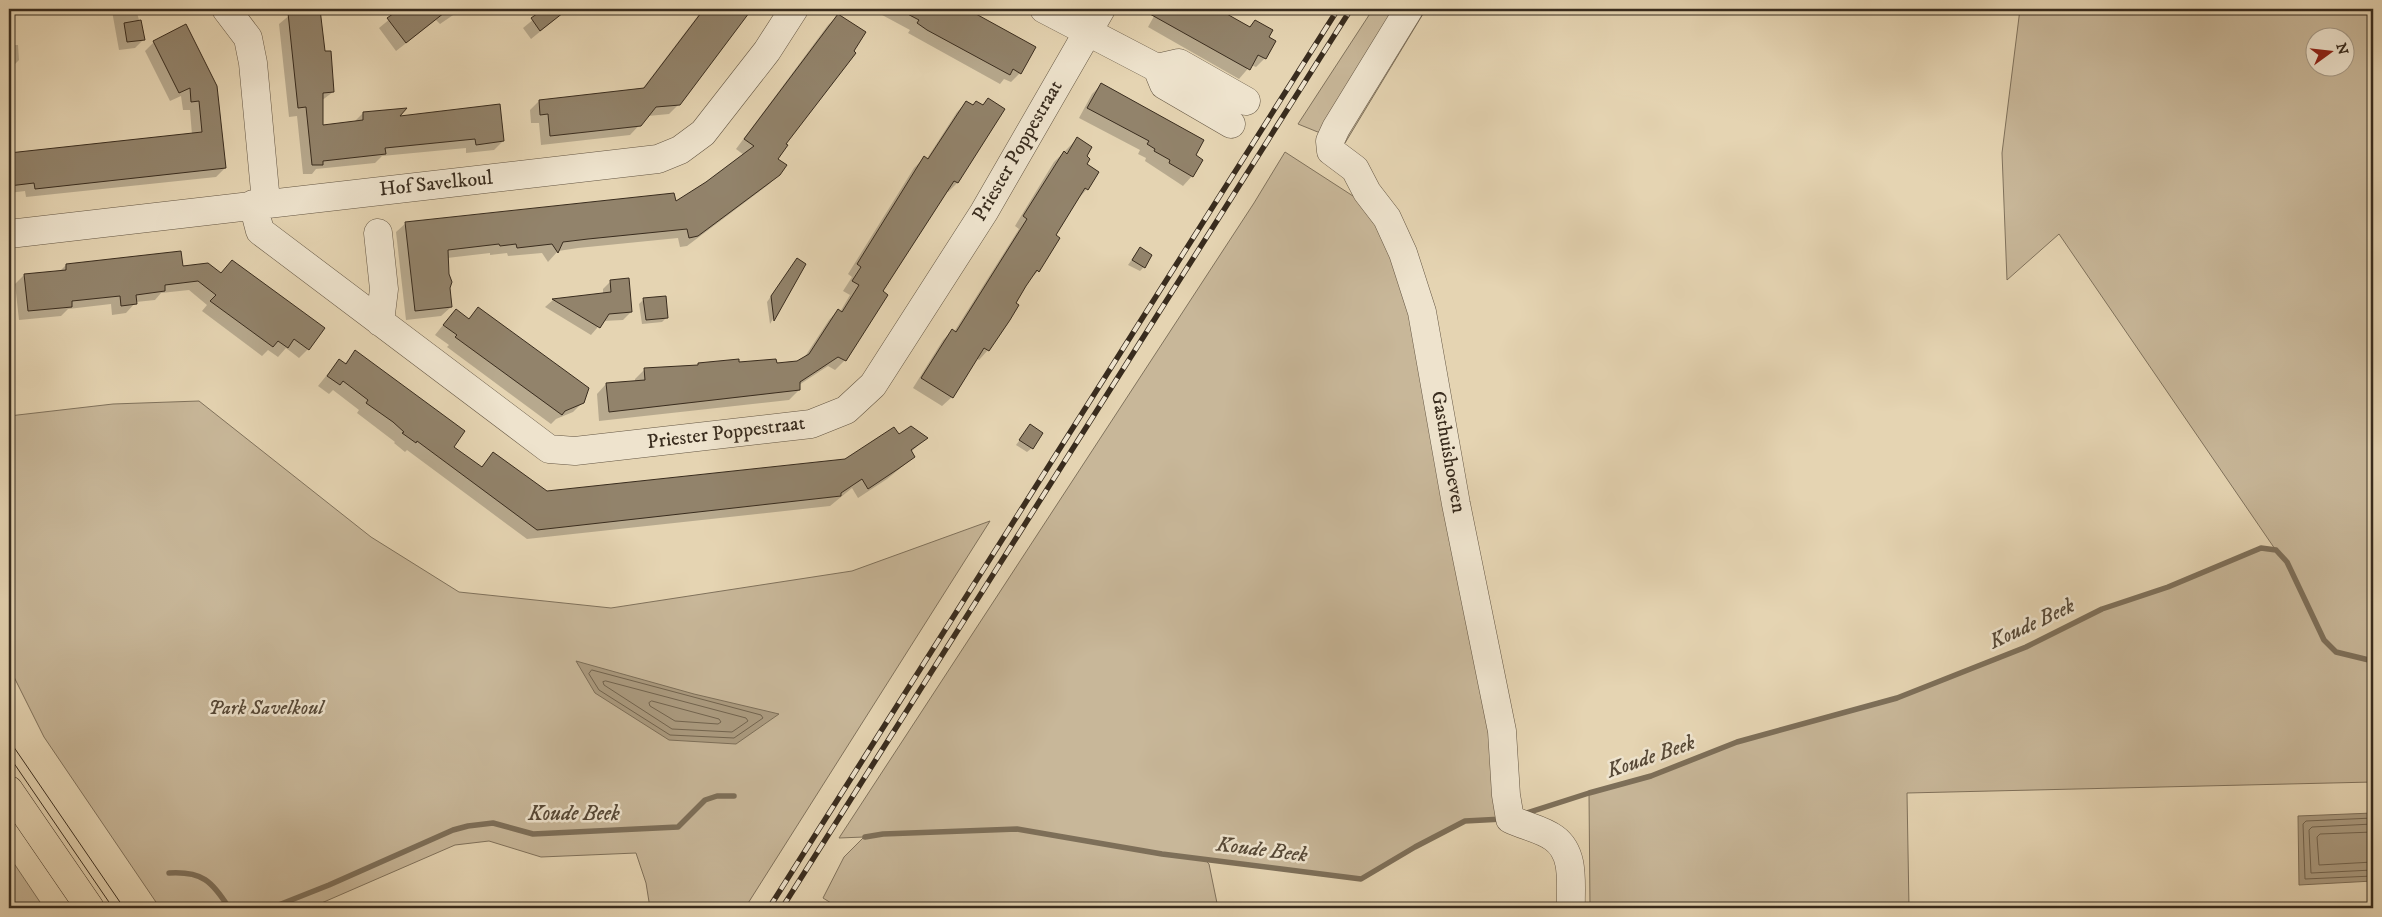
<svg xmlns="http://www.w3.org/2000/svg" width="2382" height="917" font-family="'IM FELL DW Pica',serif">
  <style>
    .green { fill: #c8b799; stroke: #80725c; fill-rule: evenodd }
    .water { fill: #ab9b80; stroke: #7d6f59 }
    .shadow { fill: #0003 }
    .lines { fill: none; stroke-linecap: round; stroke-linejoin: round }
    .shore { stroke: #72644f; stroke-width: 1 }
    .stream { stroke: #7d6f59; stroke-width: 5.5 }
    .building { fill: #92836b; stroke: #392c1e }
    .minor-casing { stroke: #645643; stroke-width: 29 }
    .major-casing { stroke: #392c1e; stroke-width: 29 }
    .minor { stroke: #eee3cd; stroke-width: 28 }
    .major { stroke: #e5d4b2; stroke-width: 28 }
    .tram { stroke: #392c1e; stroke-width: 1 }
    .rail-casing { stroke: #392c1e; stroke-width: 5.5 }
    .rail { stroke: #eee3cd; stroke-width: 4; stroke-dasharray: 11; stroke-linecap: butt }
    .labels { text-anchor: middle; dominant-baseline: central; stroke-width: 5; stroke-linejoin: round; paint-order: stroke }
    .street-label { font-size: 20px; fill: #392c1e; stroke: #eee3cd }
    .park-label { font-size: 20px; font-style: italic; fill: #564837; stroke: #eee3cd }
    .water-label { font-size: 21px; font-style: italic; fill: #564836; stroke: #eee3cd }
  </style>
  <rect width="100%" height="100%" fill="#e5d4b2"/>
  <filter id="stains"><feTurbulence type="fractalNoise" baseFrequency=".004" numOctaves="4"/><feColorMatrix values="0 0 0 0 .2 0 0 0 0 .09 0 0 0 0 .02 0 0 0 .5 -.17"/></filter>
  <radialGradient id="worn" r=".72"><stop offset=".6" stop-color="#630" stop-opacity="0"/><stop offset="1" stop-color="#630" stop-opacity=".3"/></radialGradient>
  <path class="green" d="M1373,9H1426L1345,143L1298,124Z
    M2020,9H2373V782L1907,793L1909,908H1590L1589,793L1651,776L1737,742L1897,698L2026,647L2102,609L2168,587L2261,548L2275,549L2059,234L2007,280L2002,153ZM2314,38H2344V68H2314Z
    M1285,152L1387,218L1396,237L1510,819L1465,821L1415,847L1361,879L1204,859L1209,864L1218,908H839L823,898L844,857L864,837L839,838L1254,203Z
    M199,401L371,537L459,592L611,608L852,571L990,521L745,908H650L646,883L636,853L541,857L489,841L455,845L310,908H160L44,737L9,667V416L113,404Z
    M9,856L44,908H9Z"/>
  <path class="water" d="M576,661L694,694L779,714L736,744L669,740L595,693Z
    M2373,813V881L2299,885L2298,816Z"/>
  <path class="shadow" d="M96,9H136L144,39L135,48L119,50L112,11L96,13Z
    M297,9L312,10L333,92L321,101V126L354,122L363,113L397,117L503,141L494,150L466,153V148L382,156L375,163L316,169L312,174H303L297,116L289,117L279,24Z
    M402,9H462L440,24L436,20L396,51L379,28Z
    M546,9H568L531,39L523,28Z
    M703,9H750L679,104L669,114L648,116L630,135L541,145L539,123H531L530,110L539,101L643,88Z
    M871,9H965L1035,48L1020,73L1011,82L1004,79L1000,84L908,33L910,30Z
    M1158,9H1218L1249,27L1255,21L1265,58L1256,67L1251,65L1239,79L1148,27Z
    M838,16L776,159L779,174L768,185L687,246L680,247L678,238L578,248L558,251L548,262L542,253L508,256L507,253L490,255V253L447,258L451,307L441,316L406,320L396,232L406,223L675,203L707,183L744,155L736,149L828,25Z
    M186,26L225,168L216,177L26,197L25,191L9,193V148H11L12,154L192,135L190,110H183L181,96L170,101L145,51L154,42Z
    M9,43V45H18L19,60L14,65H9Z
    M1101,85L1194,156L1192,176L1183,186L1145,161L1146,158L1138,154L1140,150L1079,118L1092,94Z
    M988,100L957,183L948,192L946,191L881,292L845,360L835,370L828,366L799,385V390L789,400L599,421L597,394L606,384L635,382V379L644,370L738,363L776,365L798,362L804,358L829,320L838,310L840,312L850,295L843,291L852,277L848,274L914,168L924,158L926,160L957,112L967,102L973,106H981Z
    M1077,139L1085,157L1087,189L1078,199L1054,235L1038,271L1029,280L988,350L979,360L976,358L952,397L942,406L913,388L943,340L952,331L954,332L1019,229L1015,226L1054,162Z
    M1140,248L1144,267L1140,271L1128,265Z
    M797,259L805,264L770,324L767,302Z
    M232,261L308,349L299,358L286,348L278,357L268,350L262,356L202,311L207,305L189,290L161,293L155,300L136,302L126,313L112,315L111,304L68,309L61,316L19,320L15,284L24,275L59,272L66,265L182,267L220,274Z
    M611,281L631,312L623,320L603,321L591,335L545,307L553,300L603,294V289Z
    M644,299L667,317L662,322L642,324L639,304Z
    M478,309L583,402L573,412L556,419L551,424L447,347L449,345L435,335L447,320L468,319Z
    M356,352L452,447L481,467L494,453L546,492L846,461L899,435L926,438L911,452L914,457L887,479L858,498L852,488L830,506L527,539L407,450L405,452L394,443L395,442L357,413L359,410L333,390L329,394L318,386L339,360L344,364Z
    M1030,426L1032,448L1027,452L1016,445Z"/>
  <g class="lines">
    <path class="shore" d="M592,670L761,715L763,718L734,738L670,735L599,690L589,674Z
      M606,681L746,718L748,721L732,732L672,729L604,685L603,682Z
      M652,701L719,719L721,722L718,724L675,721L650,706L649,703Z
      M2373,818L2306,821L2303,824L2305,879L2373,876
      M2373,824L2312,827L2309,830L2311,873L2373,870
      M2373,832L2320,834L2317,837L2319,865L2373,862"/>
    <path class="stream" d="M1524,814L1589,793L1651,776L1737,742L1897,698L2026,647L2102,609L2168,587L2261,548L2276,550L2287,562L2324,640L2336,652L2373,661
      M865,837L883,834L1017,829L1162,854L1361,879L1415,847L1465,821L1503,819
      M169,873C202,871 212,881 229,908
      M9,908L35,905
      M271,908L329,885L453,830L468,826L493,823L533,834L678,827L705,800L717,796H734"/>
  </g>
  <path class="building" d="M297,9H320L325,51H331L334,92L323,93V125L363,120V112L407,108L400,116L500,104L504,141L476,145L475,139L385,148L386,154L323,161V165H312L306,107L298,108L288,13L294,12Z
    M400,9H449L406,43L387,18Z
    M544,9H568L540,31L531,18Z
    M704,9H752L680,105L656,107L641,126L550,136L548,114L540,115L539,100L644,88Z
    M898,9H967L1036,47L1021,74L1013,69L1010,75L927,30L917,23L919,20Z
    M1141,9H1218L1250,27L1255,20L1273,30L1269,37L1276,41L1266,59L1258,55L1250,70Z
    M838,14L866,32L854,51L856,53L786,144L788,145L778,159L787,165L780,175L698,236L689,238L687,229L588,239L563,242L558,253L552,244L517,248L516,244L500,246L499,244L448,250L449,274L452,282L450,288L452,307L415,311L405,222L674,193L676,201L706,182L754,146L744,139Z
    M141,20L145,40L127,42L124,23Z
    M186,24L217,86L226,168L35,189L34,183L9,186V153L202,132L199,101L191,102L190,88L179,93L153,41Z
    M1101,83L1204,140L1196,155L1203,160L1193,177L1169,163L1170,160L1154,151L1155,149L1147,144L1149,141L1087,108Z
    M988,98L1005,109L958,183L954,181L883,291L888,295L846,361L838,357L800,382V390L609,412L606,383L645,380L644,368L698,365V363L739,359V362L776,359L777,363L797,361L809,354L838,309L842,312L859,285L852,281L861,267L857,264L924,156L928,159L966,101L973,105L976,101L983,105Z
    M1077,137L1092,147L1087,156L1090,159L1087,164L1099,172L1088,190L1085,188L1056,235L1060,238L1039,272L1037,270L1026,286L1016,303L1019,305L1010,320L989,351L984,348L953,398L921,378L952,329L956,332L1027,219L1023,216L1064,151L1067,154Z
    M1140,247L1152,255L1145,268L1132,260Z
    M181,251L183,266L208,263L221,273L232,260L325,328L309,350L294,339L288,348L278,341L273,347L210,301L216,295L198,281L165,285V291L136,295L137,304L121,306L120,296L72,301V307L28,311L24,274L66,270V264Z
    M797,258L806,264L774,321L771,296Z
    M629,278L632,312L609,314L600,328L552,299L611,292L610,280Z
    M666,296L668,318L646,320L643,298Z
    M478,307L589,388L584,403L565,411L562,415L455,337L457,335L443,325L456,309L469,319Z
    M355,350L465,431L454,447L482,467L493,452L547,491L845,459L894,427L899,434L911,426L928,438L911,450L915,457L898,469L868,489L862,479L841,493V496L537,530L417,441L416,443L402,433L404,432L393,422L366,403L368,400L343,381L340,385L327,376L339,359L346,364Z
    M1030,424L1043,433L1033,449L1019,440Z"/>
  <g class="lines">
    <defs>
      <path id="minor" d="M226,9L248,38L253,63L266,202
        M1044,9L1157,68L1179,63L1246,101
        M1409,9L1336,128L1330,141L1331,151L1355,169L1367,192L1387,218L1403,253L1422,312L1456,504L1502,731L1506,795L1510,819C1524,826 1542,829 1554,838C1576,854 1570,885 1571,908
        M1157,68L1164,85L1231,124
        M253,204L260,231L549,449L575,451L811,424L846,410L873,385L984,212L1101,9
        M378,233L384,289L380,322
        M9,234L658,159L680,150L703,133L767,51L794,9"/>
      <path id="major" d="M9,790L90,908"/>
    </defs>
    <use href="#minor" class="minor-casing"/>
    <use href="#major" class="major-casing"/>
    <use href="#minor" class="minor"/>
    <use href="#major" class="major"/>
    <path class="tram" d="M9,740L124,908
      M9,756L113,908"/>
    <defs>
      <path id="rail" d="M769,908L1338,9
        M782,908L1351,9"/>
    </defs>
    <use href="#rail" class="rail-casing"/>
    <use href="#rail" class="rail"/>
  </g>
  <g class="labels">
    <g class="street-label">
      <text transform="translate(1018 151) rotate(-60)">Priester Poppestraat</text>
      <text transform="translate(436 184) rotate(-6)">Hof Savelkoul</text>
      <text transform="translate(726 433) rotate(-7)">Priester Poppestraat</text>
      <text transform="translate(1448 452) rotate(80)">Gasthuishoeven</text>
    </g>
    <g class="park-label">
      <text x="266" y="708">Park Savelkoul</text>
    </g>
    <g class="water-label">
      <text transform="translate(2032 624) rotate(-25)">Koude Beek</text>
      <text transform="translate(1651 757) rotate(-19)">Koude Beek</text>
      <text x="574" y="814">Koude Beek</text>
      <text transform="translate(1262 850) rotate(7)">Koude Beek</text>
    </g>
  </g>
  <rect width="2382" height="917" fill="none" stroke="#e5d4b2" stroke-width="30"/>
  <rect x="10" y="10" width="2362" height="897" fill="none" stroke="#392c1e" stroke-width="2.5"/>
  <rect x="15" y="15" width="2352" height="887" fill="none" stroke="#392c1e"/>
  <g transform="translate(2330 52) rotate(75)"><circle r="24" fill="#eee3cd" stroke="#a69a87"/>
  <path d="M0-4L9 19L0 12L-9 19Z" fill="#8f2418"/>
  <text y="-8" font-size="14" font-weight="bold" text-anchor="middle" fill="#392c1e">N</text>
  </g>
  <rect width="100%" height="100%" filter="url(#stains)"/>
  <rect width="100%" height="100%" fill="url(#worn)"/>
</svg>
